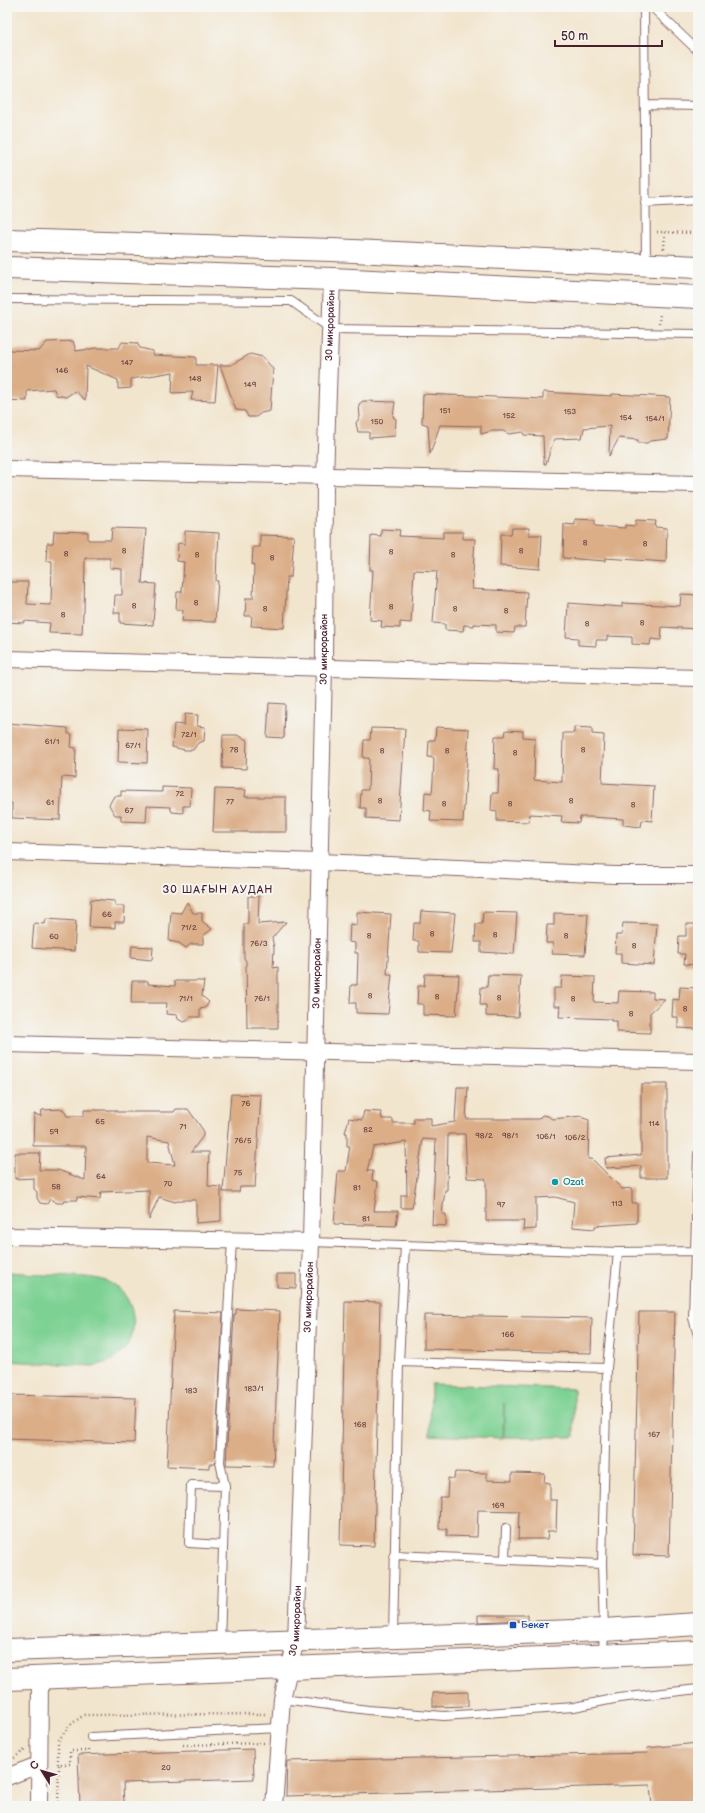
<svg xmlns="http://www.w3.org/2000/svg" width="705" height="1813" font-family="'Balsamiq Sans',sans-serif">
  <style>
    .green { fill: #7dd193; stroke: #64785f }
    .building { fill: #dbae88; fill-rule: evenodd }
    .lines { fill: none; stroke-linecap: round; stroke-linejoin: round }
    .service-casing { stroke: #856464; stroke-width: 10 }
    .minor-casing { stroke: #856464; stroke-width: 18 }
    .secondary-casing { stroke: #856464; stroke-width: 24 }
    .path { stroke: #856464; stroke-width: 2.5; stroke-dasharray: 1 3; stroke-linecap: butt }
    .service { stroke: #fff; stroke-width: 8 }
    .minor { stroke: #fff; stroke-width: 16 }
    .secondary { stroke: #fff; stroke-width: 22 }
    .culture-dot { fill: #0f9aa8; stroke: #f6f6f2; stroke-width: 1.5 }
    .transit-dot { fill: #1a4fb4; stroke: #f6f6f2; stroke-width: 1.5 }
    .labels { text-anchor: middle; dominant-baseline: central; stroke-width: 4; stroke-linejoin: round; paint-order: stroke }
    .number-label { font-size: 8px; fill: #6e4342 }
    .street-label { font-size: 10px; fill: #4a1f2b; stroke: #f6f6f2 }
    .culture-label { font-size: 10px; fill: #0d838f; stroke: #f6f6f2; text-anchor: start }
    .transit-label { font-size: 10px; fill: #164399; stroke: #f6f6f2; text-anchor: start }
    .neighbourhood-label { font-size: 11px; letter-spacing: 1px; fill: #4a1f2b; stroke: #f6f6f2 }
  </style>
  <rect width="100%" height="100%" fill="#f6f6f2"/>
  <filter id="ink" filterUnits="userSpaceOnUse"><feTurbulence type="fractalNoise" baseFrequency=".025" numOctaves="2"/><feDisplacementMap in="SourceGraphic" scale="8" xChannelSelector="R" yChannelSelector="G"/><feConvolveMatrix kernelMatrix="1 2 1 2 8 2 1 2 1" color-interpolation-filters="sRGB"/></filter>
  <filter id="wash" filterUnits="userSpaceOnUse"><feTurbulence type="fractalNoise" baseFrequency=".012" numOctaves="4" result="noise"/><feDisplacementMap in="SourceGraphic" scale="16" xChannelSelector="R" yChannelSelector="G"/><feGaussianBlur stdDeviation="0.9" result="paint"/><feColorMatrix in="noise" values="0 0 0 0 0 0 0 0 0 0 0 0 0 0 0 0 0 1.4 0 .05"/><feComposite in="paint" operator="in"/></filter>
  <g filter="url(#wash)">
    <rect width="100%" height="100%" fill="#f2e5ce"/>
    <path class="green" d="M7,1272L25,1273V1274C46,1276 95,1274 111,1283C137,1297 142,1337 118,1356C111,1362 102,1364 93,1366L7,1361Z
      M431,1384L574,1389V1437H504V1403L503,1438L430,1435Z"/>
    <g id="blocks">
      <path class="building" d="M73,341L76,351L97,348H119L122,342L137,343L140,348L153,351V355L196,357V365H218L215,401L191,400L193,392L172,393L173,372L131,379V388L118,389V380L86,366L85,400L75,391L66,397L56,395L54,389L27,391V401L7,400L9,350L39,351L47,342Z
        M250,354L263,357L273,369L270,411L261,413L256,417H248L245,411L236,410L220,365H231Z
        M543,392L612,396V394L670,397L668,439L650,441L647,443H638V440L619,438L609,456L610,426L584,428L582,438L554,439L546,464H544L543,436L524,435L523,432L509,434L503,431H492L481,434V426L440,425L430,454L428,425L422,423L423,394L543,399Z
        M363,401L395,402L393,417L396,419L395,436L369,438V432H358L356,423L360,417L359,404Z
        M575,519L595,520V526L625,528V525L635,526L636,520L656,521L655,527L667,528L666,562L605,558V561L563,558L564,524L575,525Z
        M112,528L146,529L142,583L156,584L153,625L120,623V613H114L115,595H122V569L110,568V558H85L84,612L83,614L82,634L49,633L50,623L24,621V623L7,622V582H28L27,604L51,605L52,561H46L47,543H53L54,531L88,532V540H111Z
        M512,528H529V535H542L540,569L500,566L501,534H511Z
        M381,529L400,530L399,536L443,538V532H463V539H475L472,589L527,592L525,627H515L514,633L496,632V625L474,624V626L464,625L463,631L445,630V624L433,623L437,571L414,570L411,623L400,622V628L381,627L382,621L370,620L373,570H370L371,535L381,536Z
        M185,531L219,533L218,551L217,553L216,581H218L215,622L182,621L183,610H176L177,592H182L184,562L177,561L178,543L185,544Z
        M260,535L294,536L291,577H287L284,628L251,626L252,616H245L246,598H253L254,565H252L253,547H260Z
        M681,594L698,595V629L662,627L661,640L651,639L650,645L632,644V637L607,636V640H596V646L578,645V638L566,637L568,603L622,607V603L680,606Z
        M269,703L285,704L284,738L267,737Z
        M185,714L198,715L197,726L205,727L204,741L198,743L193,750H185L172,747L174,724L184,725Z
        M7,723L68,728V734H72L71,747L76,748L75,778L62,777L60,820L12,818V803L7,804Z
        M436,727L469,729L463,822L430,821L431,811L424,810L425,792L432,793L433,781L434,758L428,757L429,740H435Z
        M574,727L592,728V734L604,735L602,783L654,786L652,821L642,820L641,827L623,825V819L590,817H580L579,823L561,822L562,816L530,814L529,822L497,821V811L491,810L492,793H498L499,769H494L495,736H505L506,730L523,731V737L535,738L534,780L562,782L563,733H574Z
        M119,728L148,729L147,763L118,762Z
        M371,728L405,729L399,820L366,818V808H360L361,790H368L369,758H363L364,740H370Z
        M223,735H237L247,740L246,769L222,768Z
        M162,787L191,788L190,806H183V813L172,812L170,807L147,806L146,822L121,821V815H115L109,805L114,796H121V791L162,792Z
        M215,789L246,790L245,797H286V832H213Z
        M248,896H259L258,924L286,922L272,938L274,948L273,968L278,967V1028H247L246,961L244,958V924H248Z
        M91,899L115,901V906H125L124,922H115V928L89,927Z
        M187,902L193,913H202V921L212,929L203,936V944H191L186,948L179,943L169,941L171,912L181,913Z
        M421,911L455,913L451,953L419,952V941H413L414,923H420Z
        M357,912L391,914L387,974H392L388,1014L356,1013V1003H350L351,985H357L358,953H355V943L349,942L350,924L357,925Z
        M483,912L517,913L514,954L481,952V942H475L476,924H482Z
        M554,913L588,914L585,955L552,954L553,943H546L547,925H554Z
        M46,919L76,921L74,951L32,948L34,923L45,924Z
        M623,923L657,924L654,965L621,963V953H615L616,935H622Z
        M686,924H698V965L684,964L685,954H678L679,936H686Z
        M132,946L153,947L152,960L131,958Z
        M425,974L459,975L456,1016L423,1015V1004H417L418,986H424Z
        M488,975L521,976L518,1017L486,1016V1005H480L481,987H487Z
        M562,976L595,977L594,1002L618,1003L619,991L653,992V998L665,999L650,1013V1033L617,1032V1021H611V1019L559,1017L560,1006H554V988H561Z
        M132,981H148V984L175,986V981H204L202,996L209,1002L205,1008L200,1009V1017H190L187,1021L183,1022L178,1019L177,1015L166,1014L167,1003H131Z
        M680,987L698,988V1029L678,1028V1017H672L673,999L679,1000Z
        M641,1084H667V1178H641V1166L606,1168L605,1158L641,1155Z
        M457,1087H468L466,1119H539L542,1115L548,1116L552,1119L582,1116L583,1118L589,1120L588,1159H592L622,1189L632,1188V1203H637V1223L595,1226V1229L572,1227L574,1202L555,1197L536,1198V1229L523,1230L524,1221H486V1179L467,1178L465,1134H448L447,1190H445L442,1214H446V1226L432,1225L436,1140L423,1139L412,1208H401V1195H407L406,1142L373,1147L367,1171H373L372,1180L378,1182L374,1211H398L396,1226L334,1224L338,1171H346L350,1146H347V1133H345L349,1118L362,1120L364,1111L381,1112L382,1119H393V1123H414V1118H431V1126L455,1122Z
        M231,1094L261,1095L255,1187H240L239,1192H223Z
        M63,1109L67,1116H84V1110H116V1112H174L176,1109H188L203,1130V1136L191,1152H209L208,1186L221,1187V1221L196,1223V1200H181L175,1202L159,1197L149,1220V1190L101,1192L100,1199L77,1197V1200H64L63,1203H57L50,1199L47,1204L40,1203L37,1198V1192L34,1189V1178L15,1179V1153H40L39,1170H58L85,1180L86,1146H33L34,1114L41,1116L42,1110ZM147,1137L169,1141L175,1165L147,1163Z
        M277,1274H296V1288L277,1287Z
        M345,1301L380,1302L374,1546L340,1545Z
        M236,1309L280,1311L273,1466L226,1465L234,1314H236Z
        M174,1311L223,1313L215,1464H209V1468L167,1466Z
        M639,1312H675L669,1556L633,1555Z
        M424,1315L592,1318L591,1353L424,1349Z
        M7,1395L136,1398L134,1443L7,1439Z
        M455,1472L487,1473V1480L512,1481V1473L545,1474L544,1482L550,1483V1500H557L556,1531H548L547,1539H518L519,1511L478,1510L477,1537L447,1536V1529H439L440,1497H447L448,1478L454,1479Z
        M478,1615H528V1620L478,1622Z
        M468,1692V1706L433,1707V1693Z
        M698,1743V1806H652L650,1785L286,1796L287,1761L648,1753L647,1748Z
        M253,1749L254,1779L123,1783L124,1806H80L78,1755Z"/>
    </g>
  </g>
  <g filter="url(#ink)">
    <use href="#blocks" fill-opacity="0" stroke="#856464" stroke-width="1"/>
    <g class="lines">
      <defs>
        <path id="service" d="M644,7L646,264
          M652,7L698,51
          M645,105L698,106
          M645,203L698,200
          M7,299L291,301L331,329L698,334
          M698,1154L693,1318L698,1335
          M311,1242L618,1252L696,1251
          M399,1362L607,1368
          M225,1486L220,1462L232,1240
          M394,1555L602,1564
          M505,1559L506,1528
          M393,1636L399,1362L405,1245
          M220,1643L225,1486L191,1485L189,1543L223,1545
          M603,1655L604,1630L602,1564L607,1368L618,1252
          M282,1699L368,1710L444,1716L574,1707L619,1698L698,1689
          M91,1737L279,1728"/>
        <g id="minor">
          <path d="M7,469L698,484"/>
          <path d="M7,659L698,678"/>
          <path d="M7,852L319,862L615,875H698"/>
          <path d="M7,1044L698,1061"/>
          <path d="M7,1236L311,1242"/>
          <path d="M7,1777L38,1765"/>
          <path d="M39,1806L40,1677"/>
          <path id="s1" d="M274,1806L282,1699L296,1640L311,1242L324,666L325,476L332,279"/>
        </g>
        <path id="secondary" d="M7,240L332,250L698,267
          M7,268L332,279L698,297
          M7,1650L604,1630L698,1624
          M7,1679L698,1652"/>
      </defs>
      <use href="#service" class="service-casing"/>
      <use href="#minor" class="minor-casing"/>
      <use href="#secondary" class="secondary-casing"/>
      <path class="path" d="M696,7L698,11
        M657,232L698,233
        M664,249L665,232
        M659,324L660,313
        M183,1745L264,1743
        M14,1758L26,1749
        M58,1764V1741L70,1725L84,1715L266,1714
        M58,1806L59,1764H70V1751H88V1747"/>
      <use href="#service" class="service"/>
      <use href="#minor" class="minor"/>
      <use href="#secondary" class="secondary"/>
    </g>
  </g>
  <circle class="culture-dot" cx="555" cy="1182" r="4"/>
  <rect class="transit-dot" x="509" y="1621" width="8" height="8" rx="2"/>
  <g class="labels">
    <g class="number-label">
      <text x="127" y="362">147</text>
      <text x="62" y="370">146</text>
      <text x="195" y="378">148</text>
      <text x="250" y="384">149</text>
      <text x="445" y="410">151</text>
      <text x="570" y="411">153</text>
      <text x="509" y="415">152</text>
      <text x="626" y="417">154</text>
      <text x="655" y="418">154/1</text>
      <text x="377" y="421">150</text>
      <text x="585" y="542">8</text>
      <text x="645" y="543">8</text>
      <text x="124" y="550">8</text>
      <text x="521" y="550">8</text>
      <text x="391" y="551">8</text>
      <text x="66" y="553">8</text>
      <text x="197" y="554">8</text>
      <text x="453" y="554">8</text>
      <text x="272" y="557">8</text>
      <text x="196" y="602">8</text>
      <text x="134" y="605">8</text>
      <text x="391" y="606">8</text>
      <text x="265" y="608">8</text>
      <text x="455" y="608">8</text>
      <text x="506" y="610">8</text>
      <text x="63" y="614">8</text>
      <text x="642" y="622">8</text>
      <text x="587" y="623">8</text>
      <text x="189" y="734">72/1</text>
      <text x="52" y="741">61/1</text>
      <text x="133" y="745">67/1</text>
      <text x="234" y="749">78</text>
      <text x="583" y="749">8</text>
      <text x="382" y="750">8</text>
      <text x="447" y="750">8</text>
      <text x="515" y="752">8</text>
      <text x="180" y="793">72</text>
      <text x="380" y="800">8</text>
      <text x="571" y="800">8</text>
      <text x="230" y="801">77</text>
      <text x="50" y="802">61</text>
      <text x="444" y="803">8</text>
      <text x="510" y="803">8</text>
      <text x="633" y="804">8</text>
      <text x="129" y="810">67</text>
      <text x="107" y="914">66</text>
      <text x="189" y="927">71/2</text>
      <text x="432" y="933">8</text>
      <text x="495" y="934">8</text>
      <text x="369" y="935">8</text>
      <text x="566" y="935">8</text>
      <text x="54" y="936">60</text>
      <text x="259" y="943">76/3</text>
      <text x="634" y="945">8</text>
      <text x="370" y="995">8</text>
      <text x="437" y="996">8</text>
      <text x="499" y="997">8</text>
      <text x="186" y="998">71/1</text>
      <text x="262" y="998">76/1</text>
      <text x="573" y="998">8</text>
      <text x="685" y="1008">8</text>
      <text x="631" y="1013">8</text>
      <text x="246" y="1103">76</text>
      <text x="100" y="1121">65</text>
      <text x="654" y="1123">114</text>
      <text x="183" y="1126">71</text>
      <text x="368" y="1129">82</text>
      <text x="54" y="1131">59</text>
      <text x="484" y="1135">98/2</text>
      <text x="510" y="1135">98/1</text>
      <text x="546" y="1136">106/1</text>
      <text x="575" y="1137">106/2</text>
      <text x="243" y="1140">76/5</text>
      <text x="238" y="1172">75</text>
      <text x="101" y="1176">64</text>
      <text x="168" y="1183">70</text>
      <text x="56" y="1186">58</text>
      <text x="357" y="1187">81</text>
      <text x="617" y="1203">113</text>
      <text x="501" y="1204">97</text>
      <text x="366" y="1218">81</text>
      <text x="508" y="1334">166</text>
      <text x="254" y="1388">183/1</text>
      <text x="191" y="1390">183</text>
      <text x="360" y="1424">168</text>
      <text x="654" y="1434">167</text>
      <text x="498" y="1505">169</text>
      <text x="166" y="1767">20</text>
    </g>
    <g class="street-label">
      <text stroke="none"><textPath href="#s1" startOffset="1483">30 микрорайон</textPath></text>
      <text stroke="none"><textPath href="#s1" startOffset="1159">30 микрорайон</textPath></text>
      <text stroke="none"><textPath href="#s1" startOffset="835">30 микрорайон</textPath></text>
      <text stroke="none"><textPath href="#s1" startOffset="511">30 микрорайон</textPath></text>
      <text stroke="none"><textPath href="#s1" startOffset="187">30 микрорайон</textPath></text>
    </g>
    <g class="culture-label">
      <text x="563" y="1182">Ozat</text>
    </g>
    <g class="transit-label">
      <text x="521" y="1625">Бекет</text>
    </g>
    <g class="neighbourhood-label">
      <text x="218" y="889">30 ШАҒЫН АУДАН</text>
    </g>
  </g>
  <rect width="705" height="1813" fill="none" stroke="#f6f6f2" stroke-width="24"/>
  <g transform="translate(42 1771) rotate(307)" stroke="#f6f6f2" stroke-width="3" paint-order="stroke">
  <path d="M0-3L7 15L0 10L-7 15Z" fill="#4a1f2b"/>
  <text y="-6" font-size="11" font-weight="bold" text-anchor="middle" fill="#4a1f2b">С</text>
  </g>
  <path d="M555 40v6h107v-6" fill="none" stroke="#4a1f2b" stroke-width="2"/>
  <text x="561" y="40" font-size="12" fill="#4a1f2b" stroke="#f6f6f2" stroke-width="3" paint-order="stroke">50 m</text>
</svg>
